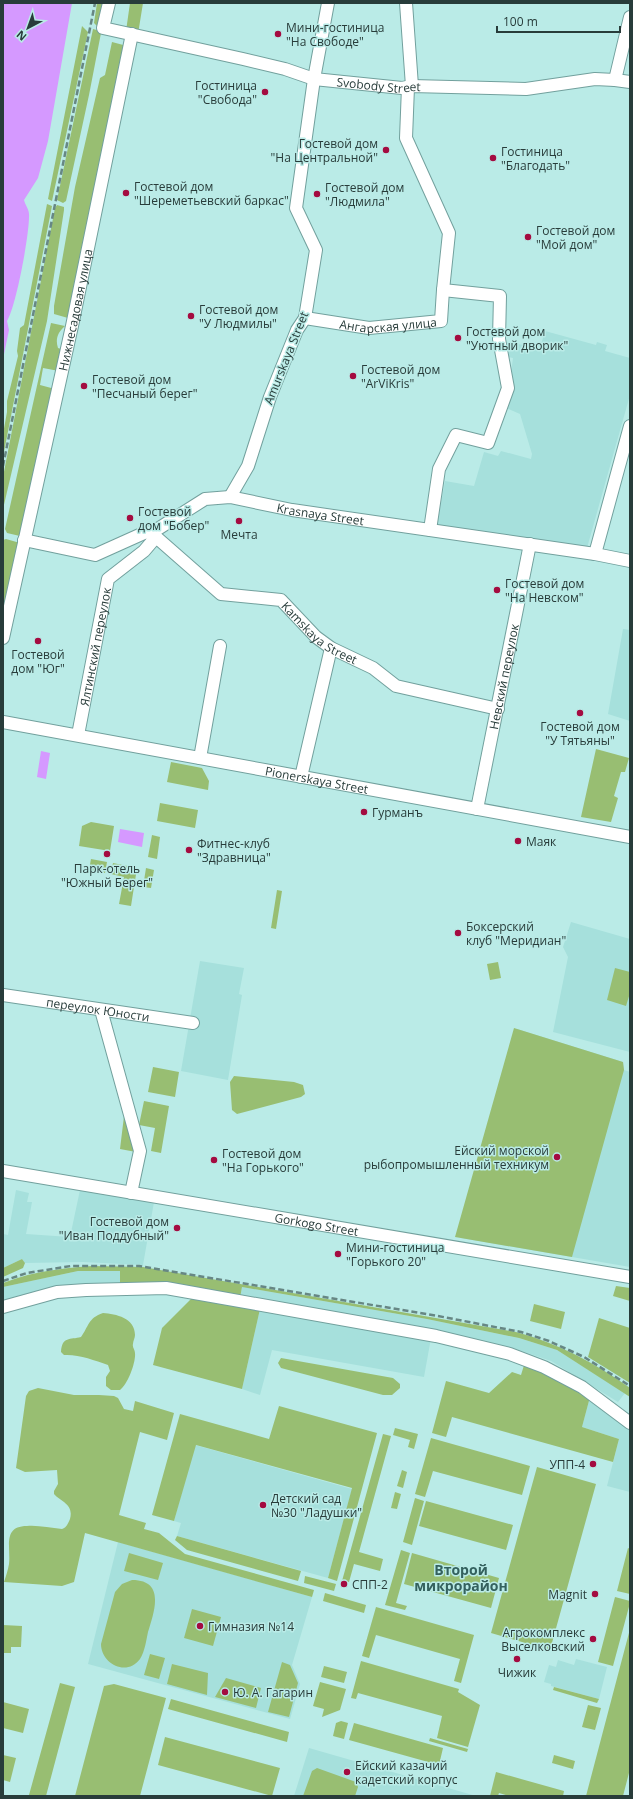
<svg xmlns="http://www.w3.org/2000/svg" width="633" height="1799" font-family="'Open Sans',sans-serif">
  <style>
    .built { fill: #a6e0dc }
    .green { fill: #98be72 }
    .water { fill: #d599ff }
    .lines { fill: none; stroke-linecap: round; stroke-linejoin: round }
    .minor-casing { stroke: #72a09d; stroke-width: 14 }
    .minor { stroke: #fff; stroke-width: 12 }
    .rail { stroke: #678784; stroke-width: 2.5; stroke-dasharray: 6 3; stroke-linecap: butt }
    .poi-dot { fill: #a40b40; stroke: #baebe7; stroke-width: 1.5 }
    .labels { text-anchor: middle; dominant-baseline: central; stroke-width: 3; stroke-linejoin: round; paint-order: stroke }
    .poi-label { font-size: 12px; fill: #283c3a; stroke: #baebe7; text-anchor: start }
    .street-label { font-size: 12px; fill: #283c3a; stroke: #baebe7 }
    .quarter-label { font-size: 14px; font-weight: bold; fill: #34615e; stroke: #baebe7 }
  </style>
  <rect width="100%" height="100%" fill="#baebe7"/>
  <path class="built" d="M545,331L596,345L597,342L607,345L605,351L630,358V395L587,548L437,525L445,481L474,486L484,452L498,456L501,451L531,459L532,454L520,414L506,408L513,358L508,357L509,348H506L507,342L540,348Z
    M623,629L630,630V721L608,714Z
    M571,922L630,939V1052L553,1032L568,957L563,947Z
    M200,961L244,968L239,994L242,995L228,1080L181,1071Z
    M517,1029L623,1062L624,1070L630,1072V1267L461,1238Z
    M16,1190L29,1193L27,1202H32L26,1234L70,1237L80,1190L154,1202L143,1265L83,1262L25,1263L22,1259L3,1268V1234L8,1235Z
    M78,1271H120V1293L54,1298L3,1311V1287Z
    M242,1287L427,1319L519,1338L557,1350L625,1393L618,1402L551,1361L516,1349L441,1333L240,1298Z
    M260,1309L431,1338L424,1377L272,1350L260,1395L242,1389Z
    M590,1397L630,1429V1492L607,1486L619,1439L582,1427Z
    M195,1445L352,1489L328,1578L177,1536L181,1523L174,1521Z
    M118,1542L312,1597L292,1665L300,1684L290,1719L88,1664Z
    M576,1659L607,1667L599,1699L551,1686V1684L544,1682L549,1665L556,1667L558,1660L574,1665Z
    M309,1748L476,1796H294Z"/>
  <path class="green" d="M97,3H106L101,26H97L94,23Z
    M130,3H143L138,34L126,31Z
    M82,26L88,32L52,201L48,199Z
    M93,29L100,31L101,33L89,95L66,201L63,203L57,200Z
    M112,42L127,46L68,318L54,314V306L75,187L100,78L105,75Z
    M47,204L52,206L3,457V434L7,412V401L18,356L17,351L20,328L24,325Z
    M57,205L64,207V210L47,321L3,509V477L55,208Z
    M51,323L65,326C58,332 55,339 58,348L64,350L59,371L43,368L40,385L55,389L20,536L7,533L5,529Z
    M6,539L20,543L3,623V540Z
    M596,749L629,758L625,772H621L614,796L618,798L611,822L581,817Z
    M171,762L202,768L209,781L208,790L167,782Z
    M160,803L198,810L195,828L157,821Z
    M91,822L114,826L110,851L79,846L82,826Z
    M152,835L160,837L157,859L148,857Z
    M91,859L107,862L105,873L89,870Z
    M113,863L137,868L131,906L119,904L124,877L111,874Z
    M146,868L154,870L151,888L143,887Z
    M277,890L282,891L276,929L271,928Z
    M498,962L501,978L490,980L487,964Z
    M615,968L630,972V993L626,1006L607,1000Z
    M514,1028L623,1062L624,1070L572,1257L455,1237Z
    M153,1067L179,1072L175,1097L148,1092Z
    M234,1076L294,1082L303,1085L305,1094L301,1097L237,1114L232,1110L230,1082Z
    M144,1101L169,1106L161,1153L151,1151L155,1128L139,1125Z
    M125,1108L136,1152L120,1149Z
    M22,1259L25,1263L23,1268L3,1277V1268Z
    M92,1266L143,1267L516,1332C558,1343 595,1363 630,1388V1397L557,1350L519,1338L427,1319L242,1287L240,1298L120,1287V1271H78L3,1287V1283C31,1272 61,1268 92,1266Z
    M616,1286L630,1288V1301L613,1296Z
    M193,1297L260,1309L242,1389L153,1365L162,1328Z
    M534,1304L565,1312L561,1329L530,1321Z
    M103,1313C116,1314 135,1318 135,1335C135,1338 133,1341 133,1344C132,1347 135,1350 135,1353C136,1362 128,1384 120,1390H111L106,1386V1377L110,1371L108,1365C94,1360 78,1354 64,1355L61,1352C62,1336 70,1340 81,1337C89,1326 88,1318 103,1313Z
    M599,1318L630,1328V1383L588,1357Z
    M281,1358L393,1378L400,1384V1388L392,1395H383L281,1368L278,1363Z
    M525,1362L590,1397L582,1427L619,1439L613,1462L452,1417L446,1437L432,1433L446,1381L489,1393L512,1372L521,1375Z
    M38,1388L74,1395H99L114,1396L118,1398L124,1409L133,1411L135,1401L174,1413L167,1440L140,1432L119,1515L146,1523L144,1529L159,1533L185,1554L314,1590L312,1597L85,1533L74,1582L62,1586L4,1582C6,1576 8,1570 9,1564C11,1548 2,1526 27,1526C38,1525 50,1528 62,1529C66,1528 68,1524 70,1519C74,1504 61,1502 54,1494V1491L58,1484L57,1470L25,1472L16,1468L26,1396L29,1391Z
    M279,1406L377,1433L337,1581L328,1578L352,1488L196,1445L174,1521L152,1515L180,1414L269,1439Z
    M395,1428L418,1434L414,1449L408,1447L410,1440L393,1435Z
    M383,1434L391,1436L359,1552L383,1559L380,1571L354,1564L349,1582L342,1581Z
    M431,1438L530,1466L522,1495L433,1471L425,1497L415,1494Z
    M537,1467L596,1484L550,1650L491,1633Z
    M402,1470L407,1472L403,1488L397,1486Z
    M395,1492L401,1494L397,1509L391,1508Z
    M415,1498L424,1501L412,1545L403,1542Z
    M426,1501L513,1525L506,1550L419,1526Z
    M177,1536L301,1571L298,1581L187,1550L175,1540Z
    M628,1548L630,1549V1594L617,1591Z
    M401,1550L410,1553L396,1603L407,1606L405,1610L385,1605Z
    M129,1553L163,1563L158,1580L124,1571Z
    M412,1553L499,1578L491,1608L404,1584Z
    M305,1576L336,1584L334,1591L304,1583Z
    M132,1580C166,1580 154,1612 148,1632C146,1641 145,1651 140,1659C127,1677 101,1664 101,1644L115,1592L122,1584Z
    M325,1593L366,1605L364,1613L323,1601Z
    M615,1597L630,1601V1603L613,1666L598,1662Z
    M376,1607L474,1635L461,1683L454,1681L460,1659L376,1635L369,1658L362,1656Z
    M192,1609L221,1617L213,1646L184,1638Z
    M3,1625L22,1626L21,1647H11V1653H3Z
    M630,1629V1769L623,1796H586Z
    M150,1654L165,1658L159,1679L144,1675Z
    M361,1661L459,1689L458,1692L480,1705L468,1747L437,1738L442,1716L358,1693L356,1699L351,1698Z
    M282,1662L290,1665L298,1683L289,1717L268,1712Z
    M172,1664L208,1673L207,1695L167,1684Z
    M324,1666L347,1672L344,1683L321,1677Z
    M226,1678L261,1688L256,1708L215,1697Z
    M320,1682L346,1689L340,1710L322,1717L324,1709L313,1706Z
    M60,1683L75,1687L46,1796L29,1795Z
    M114,1684L166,1698L140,1796H75L104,1686Z
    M554,1687L599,1699L597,1703L553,1690Z
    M171,1699L289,1732L287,1742L168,1709Z
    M3,1702L29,1709L23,1733L3,1728Z
    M588,1705L601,1708L595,1730L582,1727Z
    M341,1721L348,1723L344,1739L333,1736L336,1723Z
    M354,1723L443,1748L439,1765L349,1740Z
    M165,1737L280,1768L272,1796L158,1765Z
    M430,1738L468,1749L467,1752L429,1741Z
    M3,1755L16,1758L10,1782L3,1780Z
    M554,1755L575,1761L573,1769L552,1763Z
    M317,1768L356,1782L358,1787L355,1796H303L312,1771Z
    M496,1772L564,1791L563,1796H509L499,1793L498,1796H490Z"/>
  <path class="water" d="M3,3H72L48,141L38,178L24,200C25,205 29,209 29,214C30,232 16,307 7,321L9,330L3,359Z
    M41,751L50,753L46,779L37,777Z
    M120,829L144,833L142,847L118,842Z"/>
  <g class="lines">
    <defs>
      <g id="minor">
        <path id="s1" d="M109,3L103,28L243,59L285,69L314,79L402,88L412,86L526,89L595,79L615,80L630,82"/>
        <path d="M406,3L412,86"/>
        <path d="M615,80L630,17"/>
        <path d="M408,87L406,138L449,233L443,290L500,296L499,339L508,388L488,443L456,435L439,469L430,530"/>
        <path id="s2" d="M305,318L369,328L441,321L443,290"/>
        <path d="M230,497L248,466L270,397L297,330L305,318L316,250L296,208L314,79L328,3"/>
        <path id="s3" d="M156,537L221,594L281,600L316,637L331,648L373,668L396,686L498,709"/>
        <path id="s4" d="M24,540L95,555L144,533L153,532L205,499L230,497L292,510L595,554L630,561"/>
        <path d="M595,554L630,426"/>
        <path id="s5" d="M3,638L72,326L132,34"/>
        <path id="s6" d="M3,722L630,837"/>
        <path id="s7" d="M78,735L108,579L144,551L156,537L153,532"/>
        <path d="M200,758L220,646"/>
        <path d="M301,777L331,648"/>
        <path id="s8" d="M477,809L530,544"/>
        <path id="s9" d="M3,995L193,1023"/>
        <path d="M101,1010L140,1151L131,1193"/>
        <path id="s10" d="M3,1171L630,1277"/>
        <path d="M3,1307L57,1292L86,1290L166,1288L436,1336L510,1354L544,1367L582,1387L630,1423"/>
      </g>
    </defs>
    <use href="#minor" class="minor-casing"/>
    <use href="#minor" class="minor"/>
    <path class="rail" d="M3,466L95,3
      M3,1281L27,1273L71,1266H139L438,1316L521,1332L549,1341L584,1357L630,1386"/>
  </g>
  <g class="poi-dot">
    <circle cx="278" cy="34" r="4"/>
    <circle cx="265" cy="92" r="4"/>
    <circle cx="386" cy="150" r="4"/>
    <circle cx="493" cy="158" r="4"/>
    <circle cx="126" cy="193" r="4"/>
    <circle cx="317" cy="194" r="4"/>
    <circle cx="528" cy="237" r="4"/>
    <circle cx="191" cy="316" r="4"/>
    <circle cx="458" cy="338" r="4"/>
    <circle cx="353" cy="376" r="4"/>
    <circle cx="84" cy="386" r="4"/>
    <circle cx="130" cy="518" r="4"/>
    <circle cx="239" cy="521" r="4"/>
    <circle cx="497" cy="590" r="4"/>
    <circle cx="38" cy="641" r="4"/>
    <circle cx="580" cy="713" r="4"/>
    <circle cx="364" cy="812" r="4"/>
    <circle cx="518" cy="841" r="4"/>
    <circle cx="189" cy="850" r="4"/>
    <circle cx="107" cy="854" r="4"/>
    <circle cx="458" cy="933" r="4"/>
    <circle cx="557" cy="1157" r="4"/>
    <circle cx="214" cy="1160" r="4"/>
    <circle cx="177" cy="1228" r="4"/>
    <circle cx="338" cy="1254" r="4"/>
    <circle cx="593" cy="1464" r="4"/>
    <circle cx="263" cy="1505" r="4"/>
    <circle cx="344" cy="1584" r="4"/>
    <circle cx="595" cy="1594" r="4"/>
    <circle cx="200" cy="1626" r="4"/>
    <circle cx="593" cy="1639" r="4"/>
    <circle cx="517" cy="1659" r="4"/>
    <circle cx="225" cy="1692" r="4"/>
    <circle cx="347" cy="1772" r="4"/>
  </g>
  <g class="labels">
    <g class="poi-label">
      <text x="286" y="27">Мини-гостиница<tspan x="286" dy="14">"На Свободе"</tspan></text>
      <text x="257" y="85" text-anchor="end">Гостиница<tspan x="257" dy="14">"Свобода"</tspan></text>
      <text x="378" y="143" text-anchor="end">Гостевой дом<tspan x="378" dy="14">"На Центральной"</tspan></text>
      <text x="501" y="151">Гостиница<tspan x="501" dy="14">"Благодать"</tspan></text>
      <text x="134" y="186">Гостевой дом<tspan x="134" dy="14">"Шереметьевский баркас"</tspan></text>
      <text x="325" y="187">Гостевой дом<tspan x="325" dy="14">"Людмила"</tspan></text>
      <text x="536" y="230">Гостевой дом<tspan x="536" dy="14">"Мой дом"</tspan></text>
      <text x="199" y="309">Гостевой дом<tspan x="199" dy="14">"У Людмилы"</tspan></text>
      <text x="466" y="331">Гостевой дом<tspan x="466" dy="14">"Уютный дворик"</tspan></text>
      <text x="361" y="369">Гостевой дом<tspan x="361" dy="14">"ArViKris"</tspan></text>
      <text x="92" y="379">Гостевой дом<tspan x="92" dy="14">"Песчаный берег"</tspan></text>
      <text x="138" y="511">Гостевой<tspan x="138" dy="14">дом "Бобер"</tspan></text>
      <text x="239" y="534" text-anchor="middle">Мечта</text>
      <text x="505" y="583">Гостевой дом<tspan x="505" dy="14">"На Невском"</tspan></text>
      <text x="38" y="654" text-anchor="middle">Гостевой<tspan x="38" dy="14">дом "Юг"</tspan></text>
      <text x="580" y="726" text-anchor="middle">Гостевой дом<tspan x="580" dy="14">"У Тятьяны"</tspan></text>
      <text x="372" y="812">Гурманъ</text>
      <text x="526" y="841">Маяк</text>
      <text x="197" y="843">Фитнес-клуб<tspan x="197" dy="14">"Здравница"</tspan></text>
      <text x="107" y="868" text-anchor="middle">Парк-отель<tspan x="107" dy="14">"Южный Берег"</tspan></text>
      <text x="466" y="926">Боксерский<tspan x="466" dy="14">клуб "Меридиан"</tspan></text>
      <text x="549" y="1150" text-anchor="end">Ейский морской<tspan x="549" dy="14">рыбопромышленный техникум</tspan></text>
      <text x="222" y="1153">Гостевой дом<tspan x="222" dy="14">"На Горького"</tspan></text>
      <text x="169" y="1221" text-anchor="end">Гостевой дом<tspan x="169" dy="14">"Иван Поддубный"</tspan></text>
      <text x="346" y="1247">Мини-гостиница<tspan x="346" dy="14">"Горького 20"</tspan></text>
      <text x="585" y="1464" text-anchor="end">УПП-4</text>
      <text x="271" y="1498">Детский сад<tspan x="271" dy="14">№30 "Ладушки"</tspan></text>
      <text x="352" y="1584">СПП-2</text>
      <text x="587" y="1594" text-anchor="end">Magnit</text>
      <text x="208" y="1626">Гимназия №14</text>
      <text x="585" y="1632" text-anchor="end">Агрокомплекс<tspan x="585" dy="14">Выселковский</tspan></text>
      <text x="517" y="1672" text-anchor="middle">Чижик</text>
      <text x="233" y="1692">Ю. А. Гагарин</text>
      <text x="355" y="1765">Ейский казачий<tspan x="355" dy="14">кадетский корпус</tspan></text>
    </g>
    <g class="street-label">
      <text stroke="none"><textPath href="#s1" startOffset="308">Svobody Street</textPath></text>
      <text stroke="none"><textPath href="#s5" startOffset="336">Нижнесадовая улица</textPath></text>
      <text stroke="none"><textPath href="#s2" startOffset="84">Ангарская улица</textPath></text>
      <text transform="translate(286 358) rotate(-68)">Amurskaya Street</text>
      <text stroke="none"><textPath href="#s4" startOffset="314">Krasnaya Street</textPath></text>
      <text stroke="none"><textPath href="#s3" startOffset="198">Kamskaya Street</textPath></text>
      <text stroke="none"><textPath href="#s7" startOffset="90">Ялтинский переулок</textPath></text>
      <text stroke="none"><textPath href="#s8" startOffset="135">Невский переулок</textPath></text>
      <text stroke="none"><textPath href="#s6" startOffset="319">Pionerskaya Street</textPath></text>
      <text stroke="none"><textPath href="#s9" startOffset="96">переулок Юности</textPath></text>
      <text stroke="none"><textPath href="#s10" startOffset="318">Gorkogo Street</textPath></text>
    </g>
    <g class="quarter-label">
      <text x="461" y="1569">Второй<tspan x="461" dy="16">микрорайон</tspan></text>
    </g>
  </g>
  <rect width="633" height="1799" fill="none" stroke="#283c3a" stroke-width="8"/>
  <g transform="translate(28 28) rotate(221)" stroke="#baebe7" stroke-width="3" paint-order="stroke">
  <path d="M0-3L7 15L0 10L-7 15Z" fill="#283c3a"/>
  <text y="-6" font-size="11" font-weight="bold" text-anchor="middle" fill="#283c3a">N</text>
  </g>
  <path d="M497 26v6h123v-6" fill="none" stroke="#283c3a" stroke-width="2"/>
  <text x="503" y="26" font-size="12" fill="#283c3a" stroke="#baebe7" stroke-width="3" paint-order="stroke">100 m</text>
</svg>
